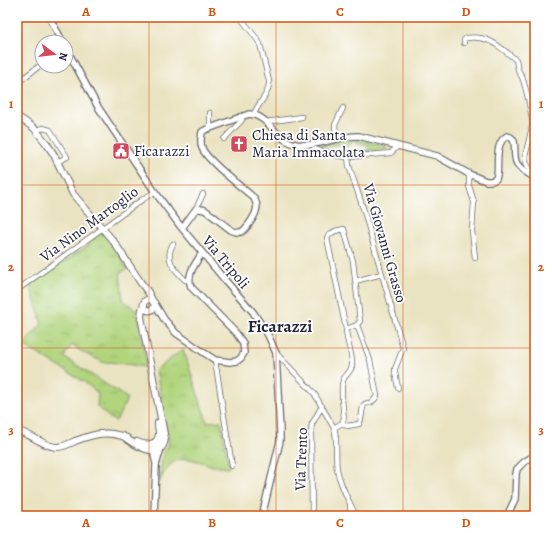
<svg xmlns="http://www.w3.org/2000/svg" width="552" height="533" font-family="Alegreya,serif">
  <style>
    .grass { fill: url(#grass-tufts); stroke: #6a7b5c }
    .garden { fill: url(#garden-furrows); stroke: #6a7b5c }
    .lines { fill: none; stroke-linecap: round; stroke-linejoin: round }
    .minor-casing { stroke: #68666a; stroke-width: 6 }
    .tertiary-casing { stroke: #68666a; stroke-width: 8 }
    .secondary-casing { stroke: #68666a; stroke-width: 8 }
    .minor { stroke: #fff; stroke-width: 4.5 }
    .tertiary { stroke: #fff; stroke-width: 5.5 }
    .secondary { stroke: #fff; stroke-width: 6 }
    .grid { fill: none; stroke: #d45411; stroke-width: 1; stroke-opacity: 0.55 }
    .labels { text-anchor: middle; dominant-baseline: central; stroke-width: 3.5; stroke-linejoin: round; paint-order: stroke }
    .poi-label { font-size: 15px; fill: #22223b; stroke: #fff; text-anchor: start }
    .street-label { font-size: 15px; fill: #22223b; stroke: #fff }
    .quarter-label { font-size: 17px; font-weight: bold; fill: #22223b; stroke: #fff }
    .neatline { fill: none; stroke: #d45411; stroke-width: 1.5 }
    .grid-label { font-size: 13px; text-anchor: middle; font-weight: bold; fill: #d45411 }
  </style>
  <defs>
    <pattern id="grass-tufts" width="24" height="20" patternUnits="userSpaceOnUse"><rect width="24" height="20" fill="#b1d47d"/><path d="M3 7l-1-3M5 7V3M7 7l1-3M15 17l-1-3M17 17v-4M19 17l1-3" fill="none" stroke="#98b66d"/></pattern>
    <pattern id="garden-furrows" width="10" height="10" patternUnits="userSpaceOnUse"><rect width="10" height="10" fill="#b1d47d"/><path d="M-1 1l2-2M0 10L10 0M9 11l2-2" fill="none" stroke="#98b66d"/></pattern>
  </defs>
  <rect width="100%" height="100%" fill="#fff"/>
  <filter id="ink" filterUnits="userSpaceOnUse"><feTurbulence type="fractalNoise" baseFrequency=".025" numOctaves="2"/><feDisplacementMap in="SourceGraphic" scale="8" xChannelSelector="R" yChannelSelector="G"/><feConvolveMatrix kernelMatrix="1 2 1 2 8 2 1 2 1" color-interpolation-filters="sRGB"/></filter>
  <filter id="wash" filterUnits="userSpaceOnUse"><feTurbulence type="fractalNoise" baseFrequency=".012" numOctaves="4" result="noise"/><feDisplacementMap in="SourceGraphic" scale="16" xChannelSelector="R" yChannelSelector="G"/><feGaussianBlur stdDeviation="0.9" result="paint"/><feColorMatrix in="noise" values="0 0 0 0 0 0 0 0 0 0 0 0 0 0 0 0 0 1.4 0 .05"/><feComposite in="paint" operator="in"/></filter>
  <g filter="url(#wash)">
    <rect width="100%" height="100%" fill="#eae3c1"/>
    <path class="grass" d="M102,233L112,245L128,269L120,273L123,300L137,310L147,367L110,362L105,363L82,352L72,345L64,357L127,398L124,406L116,421L110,418L97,407L98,393L83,381L23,345L42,324L30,285L89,245L88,242Z
      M183,349L207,422L221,421L229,468C224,468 219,467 213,466C202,463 188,455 176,461C168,464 163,475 159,483L163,451L167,448L169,443L156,370Z"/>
    <path class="garden" d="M348,139L352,142L346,147L345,144L323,147L319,145Z
      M358,139L386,146L387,148L382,150L349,153L348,151L349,150L351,151L368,150L370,147L368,145L355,142Z"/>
  </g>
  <g filter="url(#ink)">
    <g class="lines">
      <defs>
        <path id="minor" d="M240,17L257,39L260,44L269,81C270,94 258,103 254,114
          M464,43V40L466,38C489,35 499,46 516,60C517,63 517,66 518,69C518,72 521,74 522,77C526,88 533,116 532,127L525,157C526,168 532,169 534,177
          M17,83L42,64
          M266,122L302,117
          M210,128V113
          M36,130L43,128L50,130L67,157L57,162
          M224,139L242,120L241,116
          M336,139L335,125L343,108
          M314,149L340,156L348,157
          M469,174V186L474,202L472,231L475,258
          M196,209L203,194
          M173,244C164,259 174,269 185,280H189
          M355,281L382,274
          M17,290L143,199L155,192
          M276,353L314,393L334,428C338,438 335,457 337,469C340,486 349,501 356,516
          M215,360L232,466
          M398,388L395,372V369L403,348L364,211L349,166L348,157L391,153L398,146
          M342,423L347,426L359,424C363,418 361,410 364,405C366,402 367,404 370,403C373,402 375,399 377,396L370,360L357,325
          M334,428L342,423L344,418C343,409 340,388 343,381C344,375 352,372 352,365C353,355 346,341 346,329L327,238L329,235L335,231L344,229L353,261L360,321L357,325L346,329
          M350,506V516
          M312,516L311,431L312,424L322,406"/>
        <path id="tertiary" d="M49,17L63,42
          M66,48L98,107L155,192L181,227L224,279L253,312L268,335L276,353L280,431V441L262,516
          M182,228L196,209H200L205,210L231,230C235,232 238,233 241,232C246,230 255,216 256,211C258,206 256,202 254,198C243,188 206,160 202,148C200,143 201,137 202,132L205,130L249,114C268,115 275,138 292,143C313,150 337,135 359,136L437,156L469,174L486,181H492L496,179L497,175C499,164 494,143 507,136C520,138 511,153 517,164C521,170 529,174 535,178
          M155,304L164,319L176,333L203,352L215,360L230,362L237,361L241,358L244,353L243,343L236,333L191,287C186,274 196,263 202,253
          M156,463C155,459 153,454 154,450C156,442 162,444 161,432
          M154,516L156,465L161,448
          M507,516L515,499L516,474L517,469L524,462L535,455"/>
        <path id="secondary" d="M17,116L34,128L47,144L54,155L73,194L114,242L141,283L148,292L153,302
          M143.5 305a5.5 5.5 0 1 1 11 0a5.5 5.5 0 1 1-11 0Z
          M17,430C23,433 29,435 34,438C42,442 48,447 57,447C64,447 69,444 75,441C94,434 107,430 127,438
          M123,436C132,443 162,463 165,439L141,317L142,309L144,305
          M137,442C145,446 158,446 159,434C159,430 158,427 158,423"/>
      </defs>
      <use href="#minor" class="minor-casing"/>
      <use href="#tertiary" class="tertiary-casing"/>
      <use href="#secondary" class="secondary-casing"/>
      <use href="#minor" class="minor"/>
      <use href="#tertiary" class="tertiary"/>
      <use href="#secondary" class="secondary"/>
    </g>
  </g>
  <path class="grid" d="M149,17V516M276,17V516M403,17V516M17,185H535M17,348H535"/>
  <defs>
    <symbol id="church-square" viewBox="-11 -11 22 22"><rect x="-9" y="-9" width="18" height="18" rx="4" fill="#d1495b" stroke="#fff"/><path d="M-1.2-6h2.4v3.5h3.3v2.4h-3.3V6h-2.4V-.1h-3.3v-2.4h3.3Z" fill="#fff"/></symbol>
    <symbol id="civic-square" viewBox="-11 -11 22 22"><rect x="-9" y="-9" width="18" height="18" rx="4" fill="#d1495b" stroke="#fff"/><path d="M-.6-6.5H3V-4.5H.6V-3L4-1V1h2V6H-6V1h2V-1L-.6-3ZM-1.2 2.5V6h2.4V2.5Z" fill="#fff"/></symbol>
  </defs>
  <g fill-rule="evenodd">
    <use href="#church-square" x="229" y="134" width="20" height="20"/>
    <use href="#civic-square" x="111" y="141" width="20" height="20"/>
  </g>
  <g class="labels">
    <g class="poi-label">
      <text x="252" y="135">Chiesa di Santa<tspan x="252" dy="17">Maria Immacolata</tspan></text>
      <text x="134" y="151">Ficarazzi</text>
    </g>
    <g class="street-label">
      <text transform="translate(89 224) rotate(-36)">Via Nino Martoglio</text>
      <text transform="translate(385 243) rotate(74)">Via Giovanni Grasso</text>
      <text transform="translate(226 262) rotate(50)">Via Tripoli</text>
      <text transform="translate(301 459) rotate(-88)">Via Trento</text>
    </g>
    <g class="quarter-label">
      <text x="280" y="326">Ficarazzi</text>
    </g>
  </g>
  <rect width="552" height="533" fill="none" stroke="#fff" stroke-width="44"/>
  <g transform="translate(54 54) rotate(105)"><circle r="19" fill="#ffffff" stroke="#a7a7b1"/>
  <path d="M0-3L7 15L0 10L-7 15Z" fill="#d1495b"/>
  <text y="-6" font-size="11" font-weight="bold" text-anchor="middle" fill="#22223b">N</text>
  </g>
  <rect x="22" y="22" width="508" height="489" class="neatline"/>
  <g class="grid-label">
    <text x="86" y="16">A</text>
    <text x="212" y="16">B</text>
    <text x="340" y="16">C</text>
    <text x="466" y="16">D</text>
    <text x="11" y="108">1</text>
    <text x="541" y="108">1</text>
    <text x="11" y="271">2</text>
    <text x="541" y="271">2</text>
    <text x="11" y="434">3</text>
    <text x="541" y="434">3</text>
    <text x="86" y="527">A</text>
    <text x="212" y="527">B</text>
    <text x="340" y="527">C</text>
    <text x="466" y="527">D</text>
  </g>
</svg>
